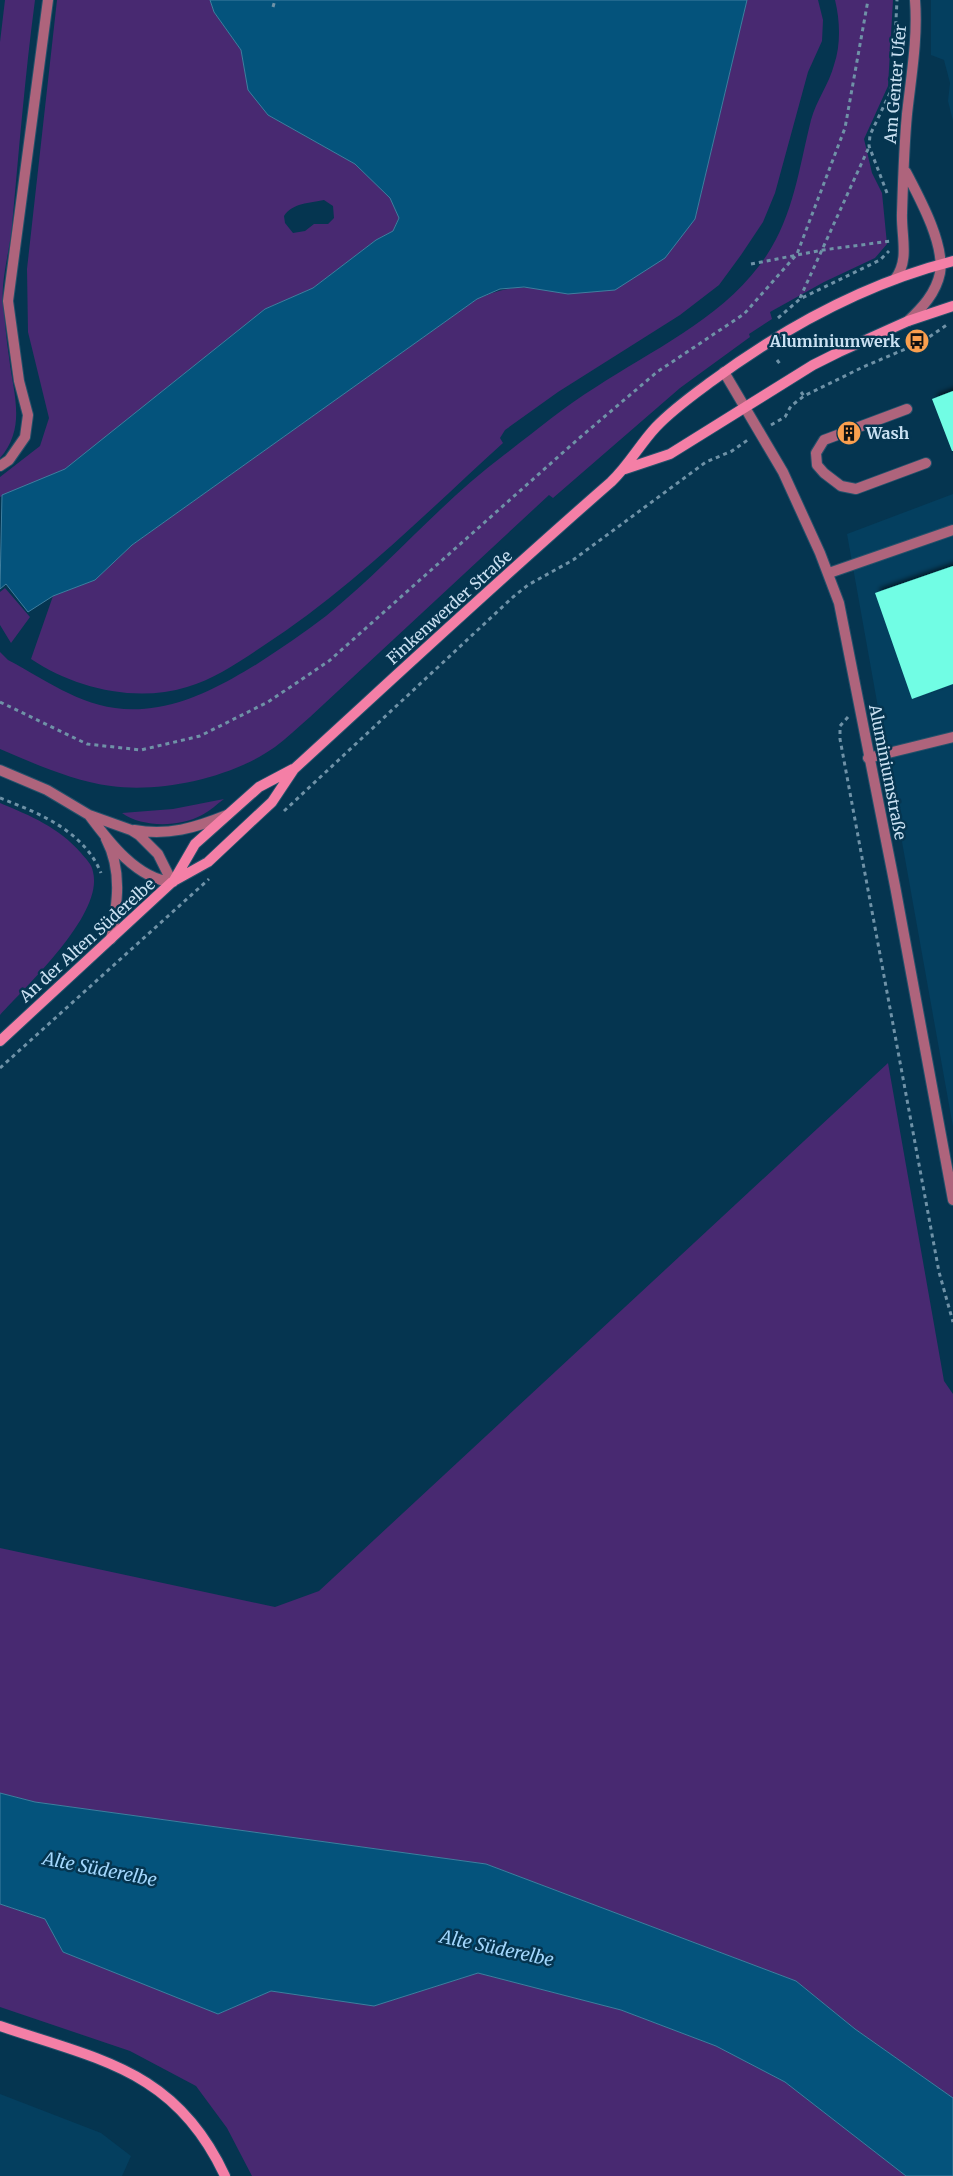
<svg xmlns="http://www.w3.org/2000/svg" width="953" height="2176" font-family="Merriweather,serif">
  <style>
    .built { fill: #043f5f }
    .green { fill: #482971; fill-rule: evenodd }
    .water { fill: #04537c; stroke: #3f7e9f }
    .building { fill: #71fde4; filter: url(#shadow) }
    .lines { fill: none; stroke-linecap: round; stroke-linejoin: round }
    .service-casing { stroke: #25516a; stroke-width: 12 }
    .minor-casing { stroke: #25516a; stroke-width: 12 }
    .tertiary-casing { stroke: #25516a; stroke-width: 12 }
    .secondary-casing { stroke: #25516a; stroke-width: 12 }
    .path { stroke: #6f92a7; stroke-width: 3; stroke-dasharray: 4 4; stroke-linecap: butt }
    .service { stroke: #ae647c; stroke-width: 10 }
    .minor { stroke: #ae647c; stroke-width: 10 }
    .tertiary { stroke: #ae647c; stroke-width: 10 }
    .secondary { stroke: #f47fa6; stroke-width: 10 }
    .labels { text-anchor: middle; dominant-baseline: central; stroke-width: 5; stroke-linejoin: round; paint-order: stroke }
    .street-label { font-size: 16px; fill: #cae1f2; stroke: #053550 }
    .poi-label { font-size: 16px; font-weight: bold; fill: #cae1f2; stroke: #053550; text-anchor: end }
    .water-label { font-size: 18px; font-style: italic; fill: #a3d7fd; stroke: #053550 }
  </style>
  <defs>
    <filter id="shadow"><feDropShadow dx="4.5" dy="-4.5" stdDeviation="2.5" flood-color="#0009"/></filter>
  </defs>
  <rect width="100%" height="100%" fill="#053550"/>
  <path class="built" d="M931,0H953V121L948,101L950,83L944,60L931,55Z
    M953,494V1127L847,534Z
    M0,2094L101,2133L131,2156L122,2176H0Z"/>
  <path class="green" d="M5,0H35C25,75 19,150 12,226C10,249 1,279 3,301C5,320 6,339 9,357C13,393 27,427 0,458V42Z
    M57,0H210L214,12L241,50L246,79L268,115L355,164L391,198L399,217L393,231L376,240L313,288L265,309L65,469L0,497V477L40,446L49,418L28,332L27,269ZM324,200L333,206L334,218L328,224H314L305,231L293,233L285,223L284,216C292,203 310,203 324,200Z
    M747,0H818L823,20L822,41L808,72L775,193L763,222L741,255L719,285L680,315L558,392L505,430L500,438L503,443C426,513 351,589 263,646C239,662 214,679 187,687C135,703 74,688 31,659L53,596L95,580L132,545L477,299C516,282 528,287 568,294L695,219Z
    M835,0H893L888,86L864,139L872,173L882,193L887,244L875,258L824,282L770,312L772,319L749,334L750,337L680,388L553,498L549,495L310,717C298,727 287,738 275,747C233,777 163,793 111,786C73,781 35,764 0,749V652L8,660C59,687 95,718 158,707C194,701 226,683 257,664C280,649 304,633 326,616C388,566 440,503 504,455C534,432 564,407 596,387C651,351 718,320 759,266C793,222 798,172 811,120C816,101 829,84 834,65C841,45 840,20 835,0Z
    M5,588L30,617L11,643L0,625V592Z
    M224,799C217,804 210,811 202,815C180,827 143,828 122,813L173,809Z
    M0,803C31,816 58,827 81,853C85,858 92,864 93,872C104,914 27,985 0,1015Z
    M888,1063L944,1381L953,1394V2098L855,2029L796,1981L486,1864L35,1802L0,1793V1548L275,1607L319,1591Z
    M0,1904L45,1919L63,1952L218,2014L271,1991L374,2006L478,1973L621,2010L716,2046L785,2082L906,2176H252L227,2128L196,2086L130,2051L0,2007Z"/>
  <path class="water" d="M210,0H747L695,219L665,258L615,290L568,294L524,287L500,289L477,299L132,545L95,580L53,596L28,612L6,584L0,589L2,495L65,469L265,309L313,288L376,240L393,231L399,218L390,198L355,164L268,115L248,90L241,50L214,12Z
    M0,1793L35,1802L486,1864L796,1981L855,2029L953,2098V2176H906L785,2082L716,2046L621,2010L478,1973L374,2006L271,1991L218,2014L63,1952L45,1919L0,1904Z"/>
  <path class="building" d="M953,391V451H952L932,399Z
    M953,566V684L912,699L875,593Z"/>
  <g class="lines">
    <defs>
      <path id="service" d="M907,409L824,440L816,453L817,465L824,473L841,486L856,489L926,463
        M0,466L9,460L25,437L28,415L19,381L8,301L48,0
        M829,573L953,530
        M868,758L953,737"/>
      <path id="minor" d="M906,172C919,197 945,244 940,273C936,293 922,308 908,321
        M895,279C910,260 901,236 902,213C903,181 904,146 907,114C911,77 918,38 915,0
        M724,372L783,472L820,553L839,603L895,886L953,1200"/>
      <path id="tertiary" d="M0,770L47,790L89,815L131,830L139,835L158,854L172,882C137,879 109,842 89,815
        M134,830C168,836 195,828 227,815
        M106,839C123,871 117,905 111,939"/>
      <path id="secondary" d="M625,469L670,454L813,365L839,352L908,321L953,306
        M173,882L195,844L259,787L293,769
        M0,1041L172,882L208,862L241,831L272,802L294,769C399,673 503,576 611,482C629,465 640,444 656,427C673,409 693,395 712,381C784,328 866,283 953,261
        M0,2026C100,2060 176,2070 225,2176"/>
    </defs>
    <use href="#service" class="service-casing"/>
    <use href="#minor" class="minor-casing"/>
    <use href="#tertiary" class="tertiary-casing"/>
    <use href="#secondary" class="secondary-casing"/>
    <path class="path" d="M273,7L275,0
      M887,193L869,146L870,135L890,93L893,79L897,0
      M751,264L823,250L891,241
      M800,298L869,147
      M778,318L800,299L880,260L889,251
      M777,360L780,364
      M801,392L804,396
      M771,425L785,417L791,406L804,396L863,367L922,342L948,324
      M0,702L87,744L141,750L200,736L268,702L329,661L577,440L657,372L744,314L797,254L845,128L868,0
      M848,717L840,726V739L939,1272L953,1322
      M0,798C39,813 84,831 101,873
      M284,811L513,597L528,585L573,560L706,462L732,451L749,439
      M0,1068L209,879"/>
    <use href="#service" class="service"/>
    <use href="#minor" class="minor"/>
    <use href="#tertiary" class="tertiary"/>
    <use href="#secondary" class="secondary"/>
  </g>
  <defs>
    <symbol id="bus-disc" viewBox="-11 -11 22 22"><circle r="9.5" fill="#fa9f4e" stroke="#053550"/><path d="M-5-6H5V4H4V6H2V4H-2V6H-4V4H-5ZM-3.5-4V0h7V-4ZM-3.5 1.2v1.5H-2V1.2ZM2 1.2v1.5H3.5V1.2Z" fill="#111"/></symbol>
    <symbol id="building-disc" viewBox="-11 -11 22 22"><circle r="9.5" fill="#fa9f4e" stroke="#053550"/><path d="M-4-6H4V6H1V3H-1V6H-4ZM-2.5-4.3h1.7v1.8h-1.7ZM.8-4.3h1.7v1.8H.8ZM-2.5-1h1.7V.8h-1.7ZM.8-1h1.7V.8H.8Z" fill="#111"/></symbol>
  </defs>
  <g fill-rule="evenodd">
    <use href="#bus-disc" x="903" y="327" width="28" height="28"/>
    <use href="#building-disc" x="835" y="419" width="28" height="28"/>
  </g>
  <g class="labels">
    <g class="street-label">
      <text transform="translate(895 84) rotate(-85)">Am Genter Ufer</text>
      <text transform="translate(449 607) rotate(-42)">Finkenwerder Straße</text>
      <text transform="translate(888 772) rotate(79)">Aluminiumstraße</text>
      <text transform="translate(87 940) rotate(-42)">An der Alten Süderelbe</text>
    </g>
    <g class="poi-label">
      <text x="900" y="341">Aluminiumwerk</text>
      <text x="866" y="433" text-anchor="start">Wash</text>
    </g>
    <g class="water-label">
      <text transform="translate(100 1869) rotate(11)">Alte Süderelbe</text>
      <text transform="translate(497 1948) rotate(12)">Alte Süderelbe</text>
    </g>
  </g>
</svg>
